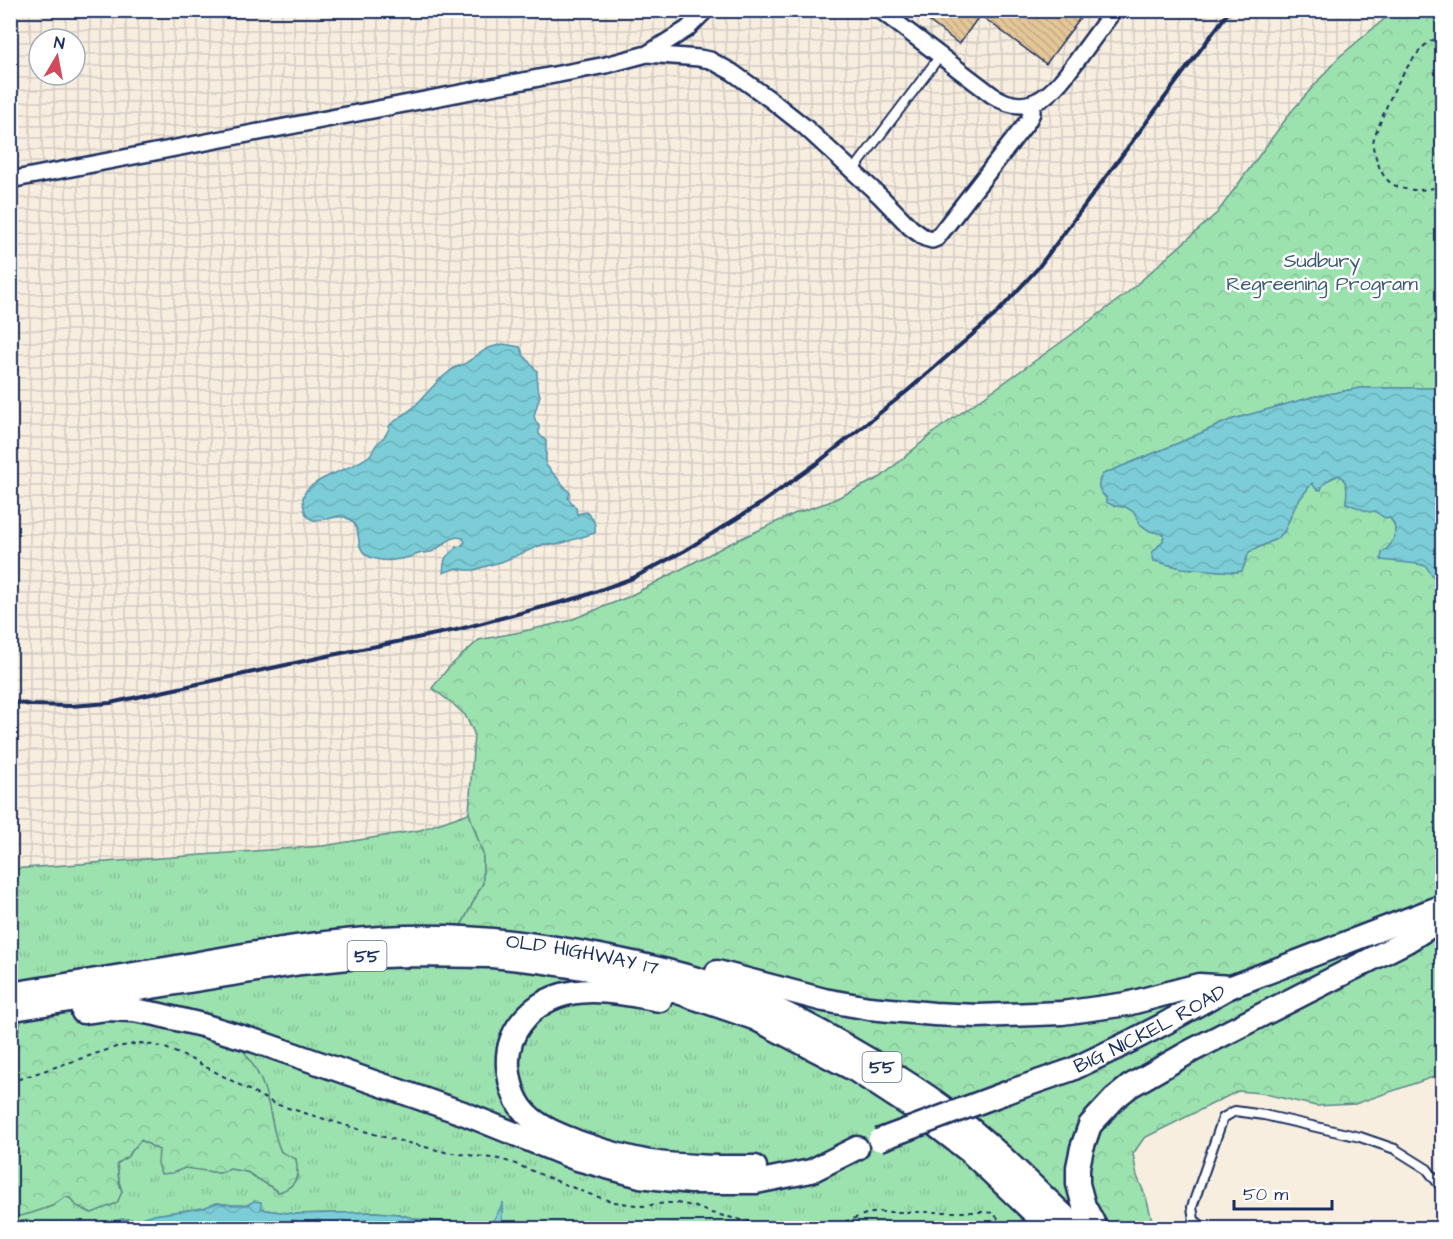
<svg xmlns="http://www.w3.org/2000/svg" width="1453" height="1239" font-family="'Architects Daughter',sans-serif">
  <style>
    .built { fill: #f7eee0 }
    .industrial { fill: url(#industrial-grid); fill-rule: evenodd }
    .grass { fill: url(#grass-tufts); stroke: #5c8886; stroke-width: 1.5 }
    .forest { fill: url(#forest-crowns); stroke: #5c8886; stroke-width: 1.5 }
    .water { fill: url(#water-waves); stroke: #558ea7; stroke-width: 1.5 }
    .building { fill: url(#building-back-hatch); stroke: #1b2f5e; stroke-width: 1.5 }
    .lines { fill: none; stroke-linecap: round; stroke-linejoin: round }
    .service-casing { stroke: #1b2f5e; stroke-width: 12 }
    .minor-casing { stroke: #1b2f5e; stroke-width: 20 }
    .secondary-casing { stroke: #1b2f5e; stroke-width: 26 }
    .primary-casing { stroke: #1b2f5e; stroke-width: 27 }
    .path { stroke: #1b2f5e; stroke-width: 2; stroke-dasharray: 4.5 4.5; stroke-linecap: butt }
    .service { stroke: #fff; stroke-width: 8 }
    .minor { stroke: #fff; stroke-width: 15 }
    .secondary { stroke: #fff; stroke-width: 21 }
    .primary { stroke: #fff; stroke-width: 22 }
    .rail { stroke: #1b2f5e; stroke-width: 4 }
    .secondary-bridge-casing { stroke: #1b2f5e; stroke-width: 26; stroke-linecap: butt }
    .secondary-bridge { stroke: #fff; stroke-width: 21 }
    .labels { text-anchor: middle; dominant-baseline: central; stroke-width: 5; stroke-linejoin: round; paint-order: stroke }
    .shield { fill: #fff; stroke: #5f6d8e; stroke-width: 1.5 }
    .shield-label { font-size: 18px; font-weight: bold; fill: #1b2f5e }
    .park-label { font-size: 20px; fill: #3b5c72; stroke: #fff }
    .street-label { font-size: 20px; fill: #1b2f5e; stroke: #fff }
  </style>
  <defs>
    <pattern id="industrial-grid" width="8" height="8" patternUnits="userSpaceOnUse" patternTransform="scale(1.5)"><rect width="8" height="8" fill="#f7eee0"/><path d="M0 4h8M4 0v8" fill="none" stroke="#d3ccc3"/></pattern>
    <pattern id="grass-tufts" width="24" height="20" patternUnits="userSpaceOnUse" patternTransform="scale(1.5)"><rect width="24" height="20" fill="#9ce2af"/><path d="M3 7l-1-3M5 7V3M7 7l1-3M15 17l-1-3M17 17v-4M19 17l1-3" fill="none" stroke="#86c299"/></pattern>
    <pattern id="forest-crowns" width="20" height="18" patternUnits="userSpaceOnUse" patternTransform="scale(1.5)"><rect width="20" height="18" fill="#9ce2af"/><path d="M2 6a3 3 0 1 1 6 0M12 15a3 3 0 1 1 6 0" fill="none" stroke="#86c299"/></pattern>
    <pattern id="water-waves" width="16" height="10" patternUnits="userSpaceOnUse" patternTransform="scale(1.5)"><rect width="16" height="10" fill="#7ccdd7"/><path d="M0 5q4-4 8 0t8 0" fill="none" stroke="#6bb0bb"/></pattern>
    <pattern id="building-back-hatch" width="6" height="6" patternUnits="userSpaceOnUse" patternTransform="scale(1.5)"><rect width="6" height="6" fill="#e4c697"/><path d="M-1 5l2 2M0 0l6 6M5-1l2 2" fill="none" stroke="#c3aa85"/></pattern>
  </defs>
  <rect width="100%" height="100%" fill="#fff"/>
  <filter id="ink" filterUnits="userSpaceOnUse"><feTurbulence type="fractalNoise" baseFrequency=".0167" numOctaves="2"/><feDisplacementMap in="SourceGraphic" scale="12" xChannelSelector="R" yChannelSelector="G"/><feConvolveMatrix kernelMatrix="1 2 1 2 8 2 1 2 1" color-interpolation-filters="sRGB"/></filter>
  <g filter="url(#ink)">
    <path class="built" d="M1442,1074V1228H1154L1146,1197L1137,1176L1133,1154L1144,1138L1238,1091L1261,1093L1411,1084Z"/>
    <path class="industrial" d="M11,11H1394L1338,58L1291,112L1217,213L1126,294L1063,341L934,432L881,477L829,502L796,513L729,544L628,597L568,621L520,632L479,640L449,667L453,704L465,715L474,733L469,813L420,830L323,846L11,869ZM39,39H75V75H39Z
      M25,1008L11,1058V1010Z"/>
    <path class="grass" d="M469,813L483,854V883L456,936L11,992V869L323,846L420,830Z
      M409,956L627,978L854,1070L1049,1228H501L503,1204L497,1215L488,1228H474L446,1222L416,1219L398,1214L376,1212L295,1214L266,1210L247,1206L232,1205L217,1203L203,1208L147,1216L137,1220L124,1219L113,1221L93,1228H11V1218L52,1206L65,1197L70,1198L77,1206L91,1213L117,1203L122,1191L119,1182L117,1164L127,1157L141,1140L160,1150L172,1173L185,1167L219,1173L230,1169L247,1172L279,1192L291,1186L297,1178L298,1171L289,1157L281,1152L276,1140L270,1111L73,1011L37,1006Z"/>
    <path class="forest" d="M1394,11H1442V388H1360L1312,397L1230,420L1181,442L1103,474C1094,491 1103,494 1114,506L1126,507L1135,513L1140,524L1150,531L1164,534L1163,541L1152,553L1154,561L1182,568L1235,572L1242,571L1249,552L1276,539L1284,532L1296,504L1312,483L1322,485L1326,481L1339,475C1349,481 1347,493 1346,503C1355,507 1368,508 1376,512C1382,515 1384,517 1390,518C1399,528 1395,540 1387,549L1418,564L1427,566C1431,575 1438,581 1442,589V1074L1355,1104L1316,1106L1261,1093L1238,1091L1144,1138L1133,1154L1137,1176L1146,1197L1154,1228H1079L808,1023L456,936L483,883V854L469,813L474,733L465,715L453,704L432,688L449,667L479,640L520,632L568,621L628,597L729,544L796,513L829,502L881,477L934,432L1063,341L1126,294L1217,213L1291,112L1338,58Z
      M37,1006L229,1031C242,1049 257,1067 264,1088C271,1109 272,1132 281,1152L296,1159C299,1177 297,1186 279,1192L247,1172L230,1169L220,1173L185,1168L172,1173L161,1174L158,1163L159,1150L141,1140L127,1157L117,1164L119,1182L122,1192L117,1203L92,1213L77,1206L70,1198L65,1197L52,1206L32,1213L11,1218L10,1058L25,1008Z"/>
    <path class="water" d="M503,344L520,347L524,356L537,371V387L540,395L534,416L536,422L539,426V434L546,441V465L570,493L568,498L576,508L577,514L586,512C593,518 596,523 595,533L556,545L544,544L501,562L493,564L474,570H465L456,568L443,573C444,568 443,560 447,556C451,553 454,552 456,547L461,546L465,542L463,538C450,534 443,547 431,552C430,552 423,553 422,553C415,555 408,558 400,559C388,562 364,561 360,546C357,535 360,525 347,518C333,510 304,538 303,499C303,479 356,469 370,455C373,452 374,447 377,444C383,438 388,434 390,425L414,407L438,381L454,368L464,364L488,348Z
      M1360,388H1442V589C1438,581 1431,575 1426,566L1418,564L1381,560L1382,552C1394,546 1400,529 1390,518L1383,517L1375,511L1369,512L1346,503C1347,493 1349,481 1339,475C1331,478 1323,481 1321,490L1316,489L1312,483L1296,504L1284,532L1276,539L1249,552L1242,571L1235,572L1182,568L1154,561L1152,553L1163,541L1164,534L1150,531L1140,524L1135,513L1126,507L1114,506L1106,502V497C1097,489 1097,484 1103,474L1181,442L1230,420L1312,397Z
      M254,1201L261,1202V1208L266,1210L295,1214L376,1212L398,1214L416,1219L446,1222L474,1228H93L113,1221L124,1219L137,1220L147,1216L203,1208L217,1203L232,1205H247Z
      M503,1202L501,1228H488L497,1215Z"/>
    <path class="building" d="M914,10H1086L1046,64L980,15L959,44Z"/>
    <g class="lines">
      <defs>
        <path id="service" d="M853,171L940,56
          M1204,1228L1194,1220L1192,1207L1223,1118L1235,1111L1264,1115L1360,1137L1395,1149L1427,1169L1442,1188"/>
        <path id="minor" d="M880,10L992,95C1034,123 1058,86 1081,55C1092,40 1103,25 1114,10
          M647,54L699,58L710,60L732,72L771,100L805,127L881,197L911,228L925,238L932,240L937,238L1028,121L1032,113V103
          M10,180L606,65L647,54L687,29L706,10"/>
        <g id="secondary">
          <path id="s1" d="M1016,1089L1071,1070L1119,1047L1164,1024L1230,987L1442,906"/>
        </g>
        <g id="primary">
          <path d="M717,972L824,1000L869,1008L934,1014L978,1016L1062,1013L1127,1004L1199,985L1230,987"/>
          <path id="s2" d="M10,994C64,985 118,977 171,968C249,954 327,939 406,937C478,935 550,945 619,960C657,968 695,977 731,990C777,1007 819,1030 861,1055C892,1073 924,1092 953,1115C997,1149 1036,1190 1077,1228"/>
          <path d="M660,1000C612,991 555,978 521,1023C511,1036 507,1050 508,1066C510,1086 515,1105 531,1118C545,1130 563,1136 580,1143C603,1151 627,1158 650,1162C684,1167 721,1167 755,1167"/>
          <path d="M20,1008L301,963L358,957L409,955L492,956L538,961L589,969L666,988L754,1018L855,1070L912,1107L969,1151L1050,1228"/>
          <path d="M83,1012L106,1009L133,1010L156,1014L202,1025L255,1041L463,1113L577,1159L640,1176L691,1182H756L811,1171L857,1148"/>
          <path d="M1096,1228L1084,1206L1078,1184V1167L1082,1148L1090,1125L1115,1098L1130,1086L1191,1051L1407,941L1442,919"/>
        </g>
      </defs>
      <use href="#service" class="service-casing"/>
      <use href="#minor" class="minor-casing"/>
      <use href="#secondary" class="secondary-casing"/>
      <use href="#primary" class="primary-casing"/>
      <path class="path" d="M1442,35C1436,39 1428,42 1423,47C1403,69 1390,96 1380,123C1377,130 1373,138 1373,145C1373,150 1376,158 1378,163C1387,194 1416,193 1442,186
        M10,1082L116,1047L141,1043L163,1047L195,1061L275,1104L384,1137L421,1146L445,1152L499,1159L513,1163L586,1193L614,1202L643,1206L666,1203H677L693,1206L711,1213L777,1228
        M828,1228L866,1214L880,1212H984L993,1213L1007,1228"/>
      <use href="#service" class="service"/>
      <use href="#minor" class="minor"/>
      <use href="#secondary" class="secondary"/>
      <use href="#primary" class="primary"/>
      <path class="rail" d="M10,701L31,705L71,706L110,703L332,655L456,630L581,597L633,578L684,551L760,504L816,464L906,392L995,315L1038,268L1230,10"/>
      <defs>
        <path id="secondary-bridge" d="M879,1140L1016,1089"/>
      </defs>
      <use href="#secondary-bridge" class="secondary-bridge-casing"/>
      <use href="#secondary-bridge" class="secondary-bridge"/>
    </g>
  </g>
  <g class="labels">
    <g class="shield">
      <rect x="347.5" y="941" width="39" height="30" rx="4.5"/>
      <rect x="862.5" y="1052" width="39" height="30" rx="4.5"/>
    </g>
    <g class="shield-label">
      <text x="367" y="956">55</text>
      <text x="882" y="1067">55</text>
    </g>
    <g class="park-label">
      <text x="1322" y="261">Sudbury<tspan x="1322" dy="23">Regreening Program</tspan></text>
    </g>
    <g class="street-label">
      <text stroke="none"><textPath href="#s2" startOffset="578">OLD HIGHWAY 17</textPath></text>
      <text stroke="none"><textPath href="#s1" startOffset="147">BIG NICKEL ROAD</textPath></text>
    </g>
  </g>
  <rect width="1453" height="1239" fill="none" stroke="#fff" stroke-width="36"/>
  <rect x="18" y="18" width="1417" height="1203" fill="none" stroke="#1b2f5e" stroke-width="2" filter="url(#ink)"/>
  <g transform="translate(57 57) rotate(10)"><circle r="28" fill="#ffffff" stroke="#a4acbf" stroke-width="1.5"/>
  <path d="M0-4.5L10 22L0 15L-10 22Z" fill="#d1495b"/>
  <text y="-9" font-size="16" font-weight="bold" text-anchor="middle" fill="#1b2f5e">N</text>
  </g>
  <path d="M1234 1200v9h98v-9" fill="none" stroke="#1b2f5e" stroke-width="3"/>
  <text x="1243" y="1200" font-size="18" fill="#1b2f5e" stroke="#ffffff" stroke-width="4.5" paint-order="stroke">50 m</text>
</svg>
